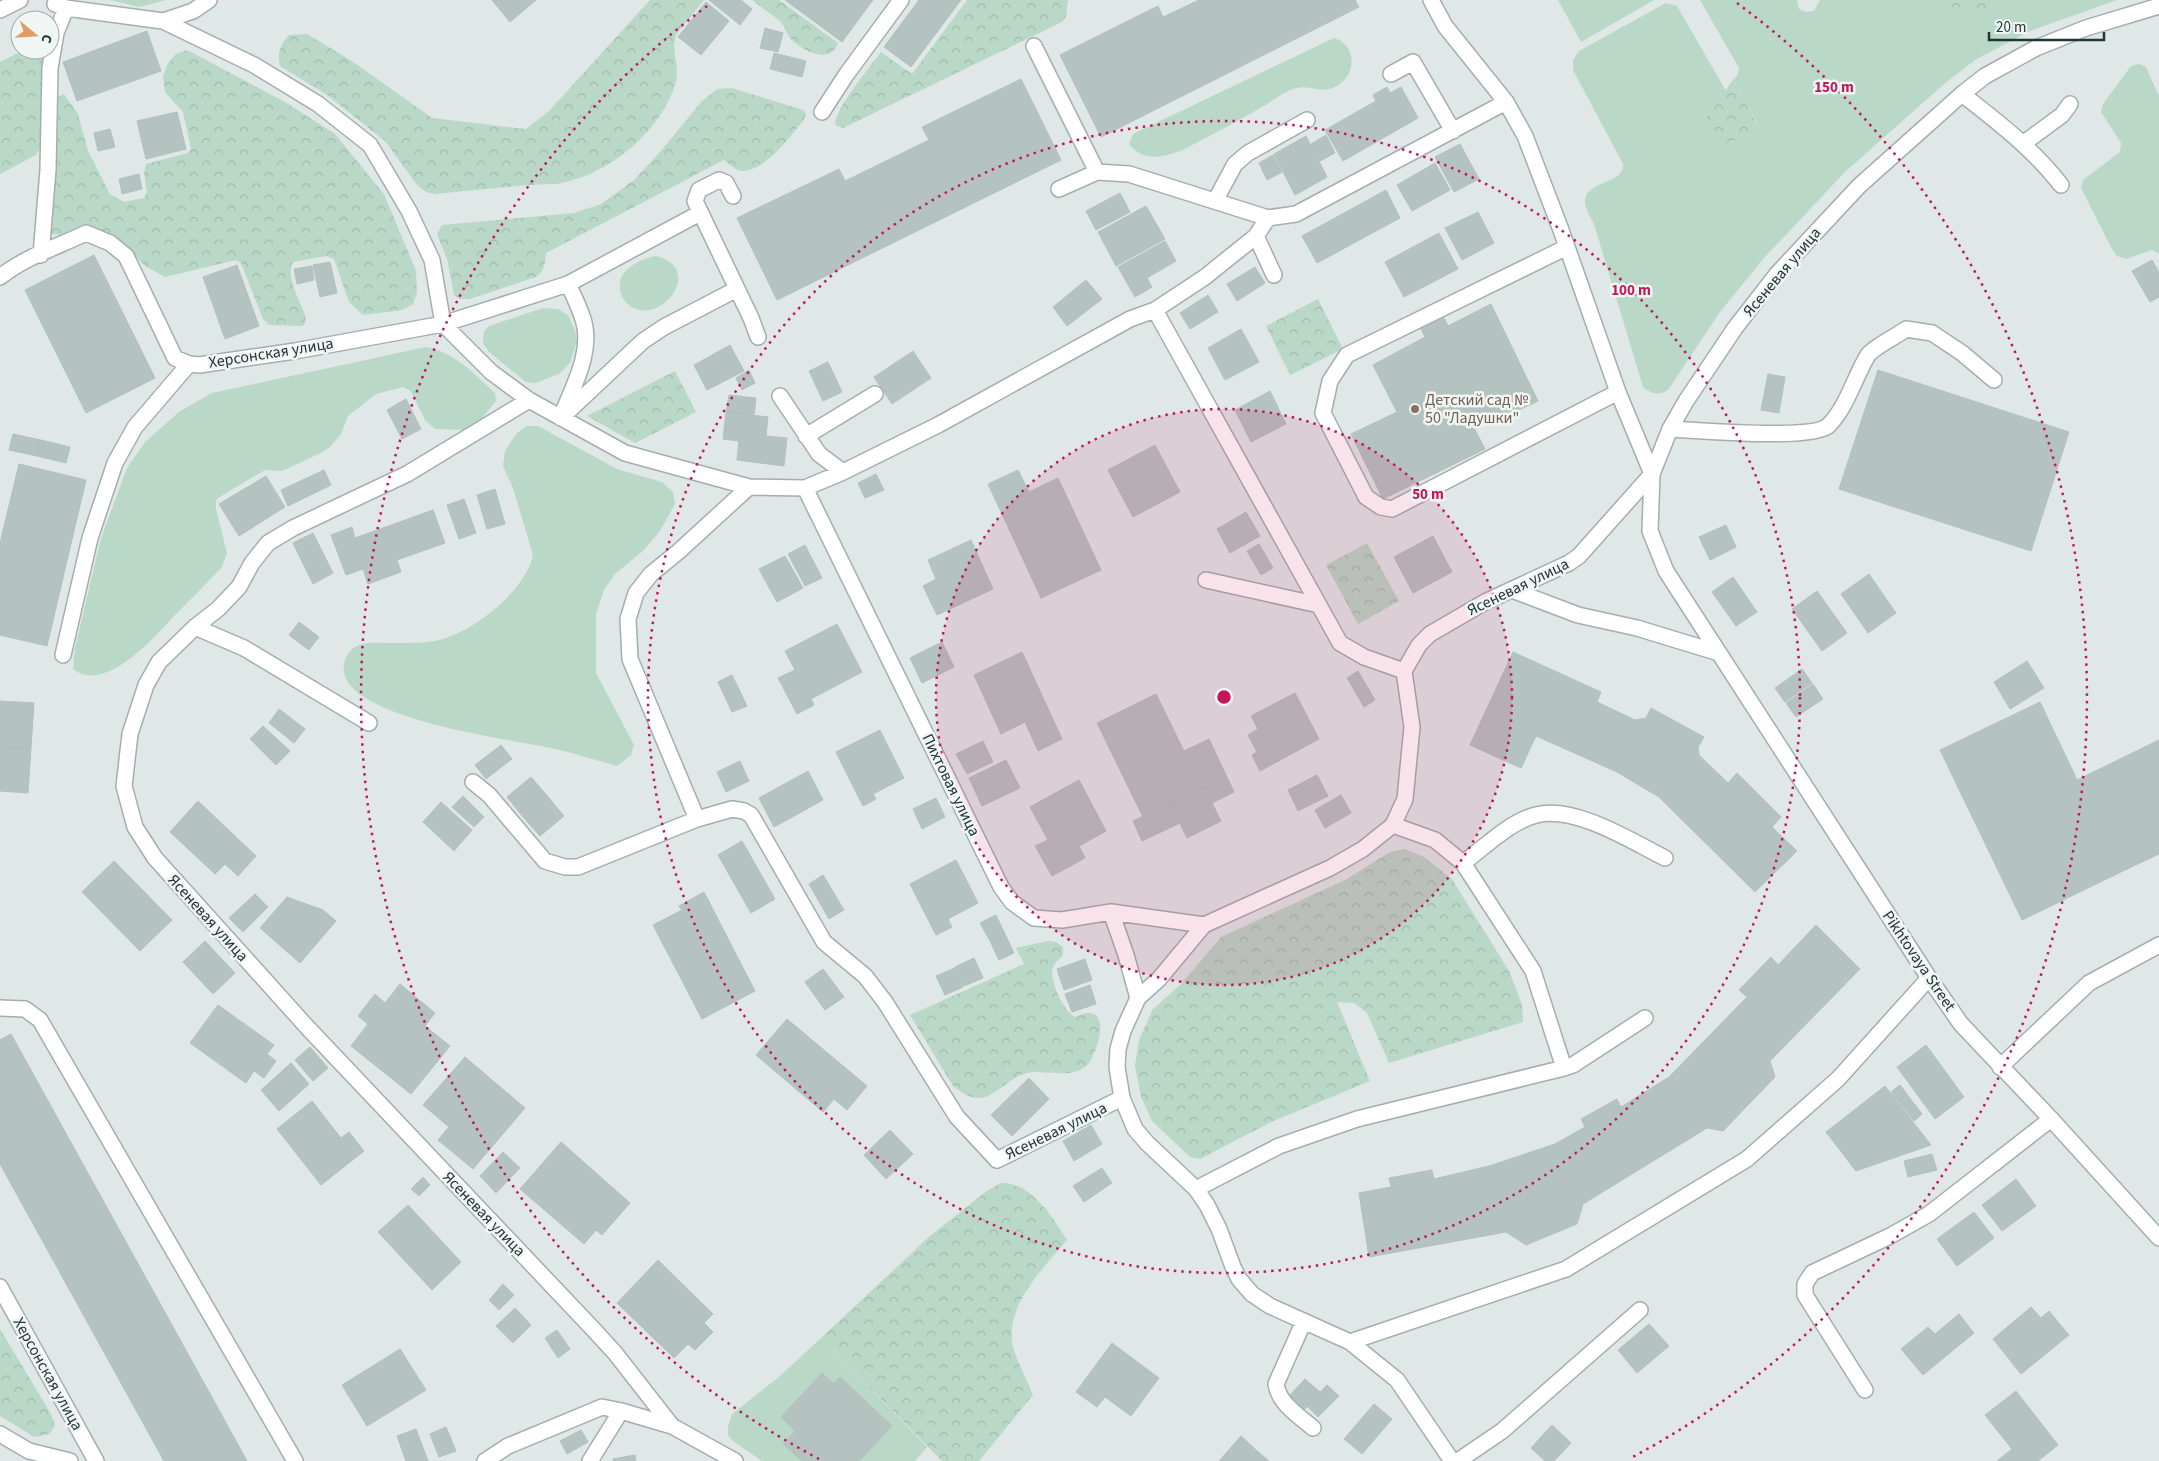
<svg xmlns="http://www.w3.org/2000/svg" width="2159" height="1461" font-family="'Source Sans 3',sans-serif">
  <style>
    .green { fill: #b9d8c7 }
    .forest { fill: url(#forest-crowns) }
    .building { fill: #b4c3bf; stroke: #b2c1be }
    .lines { fill: none; stroke-linecap: round; stroke-linejoin: round }
    .lane-casing { stroke: #a3afad; stroke-width: 18 }
    .street-casing { stroke: #a3afad; stroke-width: 18 }
    .lane { stroke: #fff; stroke-width: 15 }
    .street { stroke: #fff; stroke-width: 15 }
    .ring { fill: none; stroke: #c2185b; stroke-width: 2.5; stroke-dasharray: 2.5 5 }
    .education-dot { fill: #8d6e63; stroke: #eff6f3; stroke-width: 2 }
    .labels { text-anchor: middle; dominant-baseline: central; stroke-width: 5; stroke-linejoin: round; paint-order: stroke }
    .street-label { font-size: 16px; fill: #223635; stroke: #eff6f3 }
    .education-label { font-size: 16px; fill: #785e54; stroke: #eff6f3; text-anchor: start }
    .centre { fill: #c2185b; stroke: #eff6f3; stroke-width: 2.5 }
    .ring-label { font-size: 15px; text-anchor: middle; font-weight: bold; fill: #c2185b; stroke: #eff6f3; stroke-width: 5; stroke-linejoin: round; paint-order: stroke }
  </style>
  <defs>
    <pattern id="forest-crowns" width="20" height="18" patternUnits="userSpaceOnUse" patternTransform="scale(1.25)"><rect width="20" height="18" fill="#b9d8c7"/><path d="M2 6a3 3 0 1 1 6 0M12 15a3 3 0 1 1 6 0" fill="none" stroke="#9fbaac"/></pattern>
  </defs>
  <rect width="100%" height="100%" fill="#dfe8e6"/>
  <path class="green" d="M110,0H166L139,7Z
    M1558,0H1654L1581,42Z
    M1700,0H1797L1799,9L1806,12L1814,11L1820,0H1928L1987,18L1993,0H2117L2030,31L1975,60L1944,84L1844,173L1764,258L1720,312L1668,390C1658,396 1652,394 1643,387L1594,224C1591,218 1585,209 1585,202C1584,180 1625,185 1623,164L1573,70V60L1579,51L1666,3L1677,6L1726,91L1702,123L1759,127L1733,80L1738,74L1739,68Z
    M1334,38C1355,44 1357,70 1341,83C1323,97 1313,84 1297,88C1286,90 1274,100 1264,106C1237,121 1210,136 1183,150C1162,157 1145,163 1129,144L1133,134Z
    M2139,64L2146,67L2159,96V254L2152,250L2126,259L2117,256L2112,249L2081,188L2083,180L2120,152L2121,143L2101,112L2103,104L2131,66Z
    M655,256C706,267 662,325 632,307C618,299 615,279 628,269C635,262 646,258 655,256Z
    M543,308L558,309L568,315L575,330L577,341L570,363L559,374L536,383L526,382L489,352L483,343L484,331L489,326Z
    M426,347C455,352 474,374 495,393L496,401L482,418L463,430L435,429L425,420L411,391L403,387L376,394L348,416L341,434L330,447L321,453L282,471L265,470L218,498L216,501V509L227,553L222,567C207,583 191,599 176,614C156,635 106,695 73,669L75,648L101,538L127,468L145,442L180,411L212,393Z
    M526,426H538L617,469L662,482L673,492L675,504L660,531L644,550L615,574L604,590L596,614V673L634,745L631,755L617,766C595,760 573,753 551,748C517,740 320,717 346,658C354,637 380,644 397,643C409,643 423,643 435,641C471,634 525,592 533,555L513,488L503,466L505,451L516,434Z
    M821,1338L927,1447L915,1461H762L733,1441L728,1435V1426L732,1414L780,1376Z"/>
  <path class="forest" d="M650,0H704L676,35C670,54 683,68 673,91C655,134 615,168 570,181C557,185 542,184 529,185C497,188 465,191 434,194L426,192L417,185L385,141L327,95L280,66C277,53 280,45 289,35L307,34L352,61L432,118L526,129L549,111Z
    M752,0H779L838,43C830,66 801,50 790,38C786,33 785,26 780,21C771,14 761,7 752,0Z
    M967,0H1068L1066,17L1062,22L843,128L835,125C835,108 870,67 881,52L912,74Z
    M1928,0H1993L1987,18Z
    M24,50H42L41,146L36,155L0,174V62Z
    M187,50L285,102L335,134L384,194L416,271L417,293L413,304L402,310L363,315L349,302L334,259L326,256L293,262C285,276 300,301 305,315L306,321L303,326L269,325L263,319L241,263L236,260L165,277L145,266L117,237L84,224L60,235L52,234L56,103L58,97L64,94L78,114L88,151L110,194L124,202L144,198L147,192L144,174L146,164L188,153L191,149L183,112L165,92L163,76L168,63L176,54Z
    M1733,80L1759,128L1716,150L1702,123Z
    M732,88L803,110L806,114L804,120C790,136 767,169 744,171C737,172 729,164 724,160L546,253C545,263 545,271 536,277L470,299H460L454,295L447,259L437,234L442,225L574,213L601,204L634,180L660,152L702,101L717,89Z
    M1318,299L1343,349L1290,375L1266,326Z
    M675,371L696,412L635,443L587,416Z
    M1367,543L1399,601L1358,624L1326,565Z
    M1405,849L1424,857L1452,879L1509,971L1522,1005L1523,1022L1389,1063L1367,1013L1354,1003L1337,1002L1370,1081L1269,1123L1200,1159L1190,1157L1152,1121L1141,1097L1135,1066L1139,1040L1153,1009L1181,984L1221,937L1345,880L1390,852Z
    M1048,941L1056,942L1063,947V955C1060,959 1054,963 1053,967C1048,979 1064,1012 1075,1017C1079,1016 1085,1012 1090,1013C1110,1015 1096,1053 1089,1063C1074,1081 1046,1069 1027,1073C1010,1076 993,1100 977,1098C967,1097 960,1091 953,1086L910,1015L1024,964L1016,948Z
    M1001,1183C1031,1182 1053,1218 1067,1240C1044,1268 1008,1301 1012,1341C1013,1354 1028,1382 1033,1395L979,1461H942L821,1338L930,1236L988,1190Z
    M0,1329L51,1414L55,1426L49,1434L34,1437L0,1416Z"/>
  <path class="building" d="M492,0H536L510,22Z
    M709,0H741L752,9L740,25Z
    M785,0H873L842,42Z
    M919,0H961L911,67L884,47Z
    M1199,0H1355L1359,7L1101,137L1060,55L1158,6L1163,17Z
    M706,2L729,21L701,55L678,37Z
    M765,28L783,33L778,52L760,48Z
    M147,31L161,71L77,101L63,62Z
    M774,53L806,61L802,77L770,69Z
    M1021,79L1061,160L777,300L737,218L839,169L845,181L929,140L922,127Z
    M1387,87L1390,93L1401,87L1418,118L1343,161L1325,130L1376,101L1373,95Z
    M177,112L186,149L146,159L137,121Z
    M110,129L115,147L98,151L94,133Z
    M1326,135L1335,153L1320,161L1311,144Z
    M1306,136L1327,177L1295,195L1274,154Z
    M1460,144L1479,179L1454,192L1435,157Z
    M1273,155L1282,172L1267,180L1259,163Z
    M1435,163L1450,190L1412,211L1397,185Z
    M139,174L142,189L122,194L119,179Z
    M1386,190L1400,218L1317,263L1302,236Z
    M1120,193L1130,212L1096,230L1086,211Z
    M1146,206L1165,239L1116,266L1098,232Z
    M1478,212L1494,243L1462,260L1445,228Z
    M1439,233L1458,269L1404,297L1385,262Z
    M1165,241L1176,261L1147,278L1152,287L1135,297L1118,267Z
    M94,255L155,378L86,413L25,290Z
    M2152,260L2159,272V297L2150,302L2132,271Z
    M330,262L337,293L320,297L313,265Z
    M237,265L259,326L225,339L203,277Z
    M312,266L314,280L297,284L294,269Z
    M1255,267L1265,283L1237,301L1227,284Z
    M1086,280L1102,299L1067,326L1053,307Z
    M1208,295L1218,312L1190,329L1180,313Z
    M1491,304L1538,401L1491,423L1486,412L1470,420L1485,449L1383,499L1351,434L1397,412L1373,365L1425,337L1421,329L1433,323L1444,318L1448,326Z
    M1241,329L1259,362L1225,380L1208,348Z
    M730,345L744,371L707,390L694,365Z
    M913,351L931,378L892,404L874,377Z
    M828,362L842,392L823,401L809,371Z
    M749,370L755,383L742,390L736,378Z
    M1878,370L2069,432L2031,551L1839,489Z
    M1768,374L1785,377L1779,413L1761,410Z
    M1270,391L1286,424L1251,442L1235,410Z
    M729,395L756,398L754,415L726,412Z
    M406,399L421,429L402,439L387,410Z
    M726,412L768,417L766,436L787,438L784,466L737,460L739,441L723,439Z
    M13,434L41,440L37,456L9,450Z
    M41,440L70,447L66,463L37,456Z
    M1155,445L1180,492L1133,517L1108,470Z
    M19,464L86,480L47,646L0,635V543Z
    M324,470L331,485L288,506L281,490Z
    M1018,470L1029,492L1058,478L1101,570L1041,598L988,484Z
    M876,474L884,490L865,498L858,483Z
    M266,476L285,507L239,536L219,504Z
    M495,489L505,524L487,529L477,495Z
    M464,499L476,533L459,539L447,505Z
    M433,510L445,543L397,560L401,572L368,584L363,569L346,575L331,535L352,527L355,538Z
    M1246,512L1260,536L1230,553L1217,529Z
    M1726,525L1736,547L1710,560L1699,537Z
    M313,533L333,573L313,584L293,543Z
    M1433,536L1452,572L1413,593L1394,557Z
    M971,540L993,589L937,615L923,586L936,579L928,560Z
    M1259,544L1273,568L1261,575L1247,551Z
    M805,545L822,578L805,586L788,554Z
    M785,556L803,588L777,602L759,569Z
    M1869,574L1896,613L1868,633L1841,594Z
    M1733,577L1757,612L1736,626L1712,592Z
    M1817,591L1847,633L1822,651L1792,609Z
    M299,622L319,637L309,650L289,635Z
    M837,624L862,672L811,699L814,705L797,714L778,678L795,670L785,651Z
    M942,642L954,667L922,683L910,658Z
    M1022,652L1062,739L1038,751L1025,722L1001,734L974,675Z
    M1513,652L1601,692L1597,702L1635,720L1646,718L1651,708L1704,737L1698,747L1699,755L1728,783L1737,773L1781,817L1772,827L1797,851L1755,892L1659,797L1617,772L1536,736L1521,768L1470,745Z
    M2027,661L2044,688L2010,709L1994,682Z
    M1802,669L1812,683L1785,702L1775,688Z
    M1358,671L1375,700L1364,707L1347,678Z
    M732,675L747,706L732,712L718,682Z
    M1813,684L1823,699L1796,717L1786,703Z
    M1295,693L1319,739L1260,771L1252,755L1257,752L1248,735L1258,729L1251,716Z
    M1156,694L1184,751L1209,739L1234,792L1212,803L1204,787L1143,817L1097,723Z
    M0,701L34,703L31,748L0,746Z
    M2040,702L2121,872L2022,920L1940,750Z
    M279,709L305,729L294,743L269,723Z
    M263,726L290,751L276,765L250,739Z
    M880,730L904,778L873,794L876,799L863,806L836,752Z
    M2159,740V854L2121,872L2077,780Z
    M983,741L993,762L967,774L956,754Z
    M501,745L512,759L486,779L475,765Z
    M0,746L31,748L28,793L0,791Z
    M1006,760L1020,788L982,806L969,778Z
    M740,761L749,781L726,792L717,772Z
    M808,771L823,800L774,827L759,798Z
    M1317,775L1328,796L1298,811L1288,790Z
    M531,777L543,791L519,812L507,797Z
    M1079,780L1106,831L1079,846L1085,858L1052,876L1035,846L1048,840L1030,807Z
    M1204,787L1221,821L1187,838L1170,803Z
    M543,791L554,804L530,825L519,812Z
    M1341,795L1351,813L1325,828L1315,810Z
    M463,796L484,817L474,827L452,807Z
    M936,798L945,817L922,829L913,809Z
    M198,801L256,856L238,876L225,864L215,874L170,832Z
    M441,802L472,830L454,851L423,822Z
    M1170,803L1180,823L1142,841L1133,821Z
    M554,804L564,816L540,836L530,825Z
    M742,841L775,899L751,913L718,855Z
    M956,860L978,903L948,919L952,927L936,935L910,884Z
    M114,861L172,920L140,951L82,892Z
    M823,875L844,910L829,919L809,884Z
    M704,892L755,991L702,1019L653,925L682,910L679,906Z
    M255,894L268,907L243,932L229,918Z
    M287,897L323,910L336,921L300,963L260,928Z
    M996,915L1005,934L990,941L980,923Z
    M1816,925L1860,969L1770,1061L1775,1077L1723,1131L1707,1128L1583,1204L1577,1224L1526,1245L1506,1232L1369,1257L1359,1193L1391,1187L1389,1178L1432,1170L1434,1179L1489,1166L1555,1144L1585,1127L1581,1119L1617,1099L1621,1107L1669,1077L1747,997L1739,990L1771,957L1778,965Z
    M1005,934L1014,953L999,960L990,941Z
    M205,941L235,973L213,994L183,962Z
    M974,958L983,978L964,986L955,967Z
    M1085,959L1092,980L1064,990L1057,969Z
    M955,968L963,987L945,995L936,976Z
    M823,969L844,997L825,1010L805,982Z
    M400,984L435,1013L425,1026L450,1046L411,1094L351,1046L368,1024L358,1016L375,994L385,1003Z
    M1090,985L1096,1004L1072,1012L1065,994Z
    M218,1005L274,1045L267,1054L276,1061L264,1078L254,1071L246,1083L190,1043Z
    M787,1019L867,1086L847,1110L834,1099L823,1112L756,1055Z
    M11,1034L214,1401L247,1461H164L0,1164V1040Z
    M1926,1045L1964,1097L1935,1119L1897,1067Z
    M310,1047L328,1068L313,1081L295,1060Z
    M465,1057L525,1108L473,1169L438,1140L449,1127L423,1105Z
    M291,1063L309,1084L279,1111L261,1090Z
    M1029,1078L1049,1099L1012,1136L991,1115Z
    M1900,1085L1922,1114L1914,1121L1891,1092Z
    M1885,1086L1931,1145L1856,1171L1826,1132Z
    M312,1101L341,1138L349,1132L364,1151L321,1185L277,1129Z
    M1091,1125L1102,1144L1074,1161L1063,1141Z
    M890,1130L913,1154L886,1179L864,1155Z
    M561,1142L630,1203L602,1235L596,1230L584,1244L520,1189Z
    M503,1152L520,1168L496,1193L480,1176Z
    M1932,1154L1937,1170L1908,1177L1904,1161Z
    M1102,1168L1112,1183L1084,1202L1073,1186Z
    M423,1177L430,1185L419,1196L411,1189Z
    M2016,1179L2036,1206L2002,1231L1982,1205Z
    M408,1205L461,1262L432,1290L378,1232Z
    M1974,1212L1994,1238L1957,1266L1937,1239Z
    M658,1260L713,1314L704,1323L713,1332L695,1350L688,1344L674,1358L617,1303Z
    M503,1284L514,1295L499,1310L489,1300Z
    M2031,1307L2041,1318L2049,1311L2069,1335L2021,1374L1993,1339Z
    M515,1308L531,1325L513,1343L496,1326Z
    M1959,1314L1974,1333L1923,1375L1901,1349L1928,1327L1935,1334Z
    M1649,1324L1669,1346L1637,1373L1618,1350Z
    M557,1330L570,1349L558,1358L545,1338Z
    M1112,1343L1159,1378L1131,1416L1105,1397L1097,1407L1076,1392Z
    M400,1349L426,1390L367,1426L342,1385Z
    M822,1373L834,1384L840,1377L892,1426L859,1461H802L783,1444L795,1431L781,1417Z
    M1305,1379L1320,1392L1304,1410L1289,1396Z
    M1327,1385L1339,1396L1318,1417L1307,1406Z
    M2016,1391L2058,1445L2038,1461H1997L2012,1449L1985,1415Z
    M1374,1404L1392,1419L1362,1454L1344,1439Z
    M1552,1425L1571,1443L1554,1461H1545L1531,1448Z
    M446,1427L456,1451L439,1457L430,1434Z
    M416,1429L428,1461H406L397,1436Z
    M581,1430L588,1442L567,1454L560,1441Z
    M1241,1436L1256,1450L1269,1461H1219Z
    M635,1455L636,1461H613V1459Z"/>
  <g class="lines">
    <defs>
      <path id="lane" d="M1431,0L1445,26L1506,102L1525,136L1561,230L1618,392L1652,474
        M55,4L66,8L163,21L254,65L318,104L370,145L409,211L432,260L443,324L491,372L529,400L625,453L749,487L805,488L843,472L938,425L1130,319L1155,310L1205,277L1256,236L1268,218
        M0,10L20,0
        M163,21L193,11L209,0
        M1034,46L1097,172L1059,189
        M1391,74L1413,62L1453,131
        M1962,94C1998,122 2033,149 2061,185
        M822,112L846,75L901,0
        M2024,143L2062,115L2070,104
        M1097,172L1129,174L1268,218L1296,214L1506,102
        M733,196L726,183L719,180L699,190L695,201L751,318L758,337
        M1215,201L1235,164L1248,153L1307,120
        M1256,236L1274,275
        M1567,247L1347,355L1330,381L1323,413L1366,497L1381,507L1392,509L1618,392
        M41,255L48,170L50,68L56,33L66,8
        M0,277C25,257 57,247 86,233L110,243L126,256L175,358L189,364L199,365L295,351L443,324L568,284L700,213
        M1155,310L1340,643L1364,657L1404,671
        M780,396L819,454L843,472
        M529,400L407,474L293,528L268,543L252,563L239,587L218,609L195,627L159,662L146,685L130,734L124,786L135,827L155,858L307,1027L594,1330L615,1353L672,1426L735,1461
        M563,412C575,383 594,348 582,316C578,305 573,294 568,284
        M561,418L643,341L664,327L737,289
        M1670,429C1697,430 1814,441 1829,425C1848,405 1854,378 1868,355C1874,347 1897,336 1906,329L1932,333L1962,353L1994,380
        M806,436L875,394
        M805,488L1001,887L1012,902L1034,918L1062,920L1111,912L1204,925
        M1206,580L1319,605
        M195,627L244,648L369,723
        M63,655L90,538L115,463L135,427L189,364
        M473,782L489,795L545,861L565,867H578L697,819L732,809L744,811L751,815L824,942L865,976L885,1002L957,1117L997,1160
        M697,819L630,659L628,619L636,593L651,574L678,552L749,487
        M1463,863C1485,847 1509,822 1536,815C1575,805 1631,841 1665,858
        M1111,912L1126,955L1138,998
        M0,1008L25,1009L40,1020L295,1461
        M2000,1067L2089,983L2159,945
        M1564,1068L1573,1065L1645,1018
        M1122,1098L1135,1129L1147,1143L1196,1189L1207,1205L1219,1229L1233,1267L1239,1279L1252,1294L1270,1306L1350,1342L1397,1380L1452,1461
        M1196,1189L1279,1146L1357,1119L1564,1068L1533,971L1463,863L1435,840L1393,825
        M0,1287L96,1461
        M1304,1321L1276,1384C1279,1404 1299,1416 1313,1428
        M1350,1342L1566,1269L1747,1159L1838,1079L1929,978
        M1865,1390L1805,1295V1284L1812,1273L1890,1236L1929,1214L2051,1119
        M590,1461L621,1411
        M1458,1461L1502,1431L1640,1310"/>
      <path id="street" d="M1652,474L1650,531L1666,571L1929,978L1961,1024L2051,1119L2159,1238
        M1512,590L1578,615L1637,628L1719,653
        M997,1160L1122,1098L1117,1067L1118,1049L1123,1031L1138,998L1159,979L1204,925L1330,868L1363,849L1393,825L1405,799L1412,727L1404,671L1419,645L1430,634L1485,602L1569,563L1579,556L1652,474L1670,429L1686,401L1735,328L1777,274L1859,186L1962,94L1985,76L2036,48L2086,28L2159,6
        M0,1434L29,1451L70,1461
        M485,1461L508,1446L602,1407L621,1411L672,1426"/>
    </defs>
    <use href="#lane" class="lane-casing"/>
    <use href="#street" class="street-casing"/>
    <use href="#lane" class="lane"/>
    <use href="#street" class="street"/>
  </g>
  <circle cx="1224" cy="697" r="288" fill="#c2185b" fill-opacity=".12"/>
  <g class="ring">
    <circle cx="1224" cy="697" r="288"/>
    <circle cx="1224" cy="697" r="576"/>
    <path d="M819 1459A863 863 0 0 1 711 3M1737 3A863 863 0 0 1 1629 1459"/>
  </g>
  <circle class="education-dot" cx="1415" cy="409" r="5"/>
  <g class="labels">
    <g class="street-label">
      <text transform="translate(1782 272) rotate(-50)">Ясеневая улица</text>
      <text transform="translate(271 353) rotate(-9)">Херсонская улица</text>
      <text transform="translate(1518 587) rotate(-26)">Ясеневая улица</text>
      <text transform="translate(951 785) rotate(64)">Пихтовая улица</text>
      <text transform="translate(208 918) rotate(48)">Ясеневая улица</text>
      <text transform="translate(1919 961) rotate(56)">Pikhtovaya Street</text>
      <text transform="translate(1056 1131) rotate(-26)">Ясеневая улица</text>
      <text transform="translate(484 1214) rotate(46)">Ясеневая улица</text>
      <text transform="translate(48 1374) rotate(61)">Херсонская улица</text>
    </g>
    <g class="education-label">
      <text x="1425" y="400">Детский сад №<tspan x="1425" dy="18">50 "Ладушки"</tspan></text>
    </g>
  </g>
  <circle cx="1224" cy="697" r="8" class="centre"/>
  <g class="ring-label">
    <text x="1834" y="92">150 m</text>
    <text x="1631" y="295">100 m</text>
    <text x="1428" y="499">50 m</text>
  </g>
  <g transform="translate(35 35) rotate(108)"><circle r="24" fill="#eff6f3" stroke="#9da9a7"/>
  <path d="M0-4L9 19L0 12L-9 19Z" fill="#e39b62"/>
  <text y="-8" font-size="14" font-weight="bold" text-anchor="middle" fill="#223635">С</text>
  </g>
  <path d="M1989 32v8h115v-8" fill="none" stroke="#223635" stroke-width="2.5"/>
  <text x="1996" y="32" font-size="15" fill="#223635" stroke="#eff6f3" stroke-width="4" paint-order="stroke">20 m</text>
</svg>
